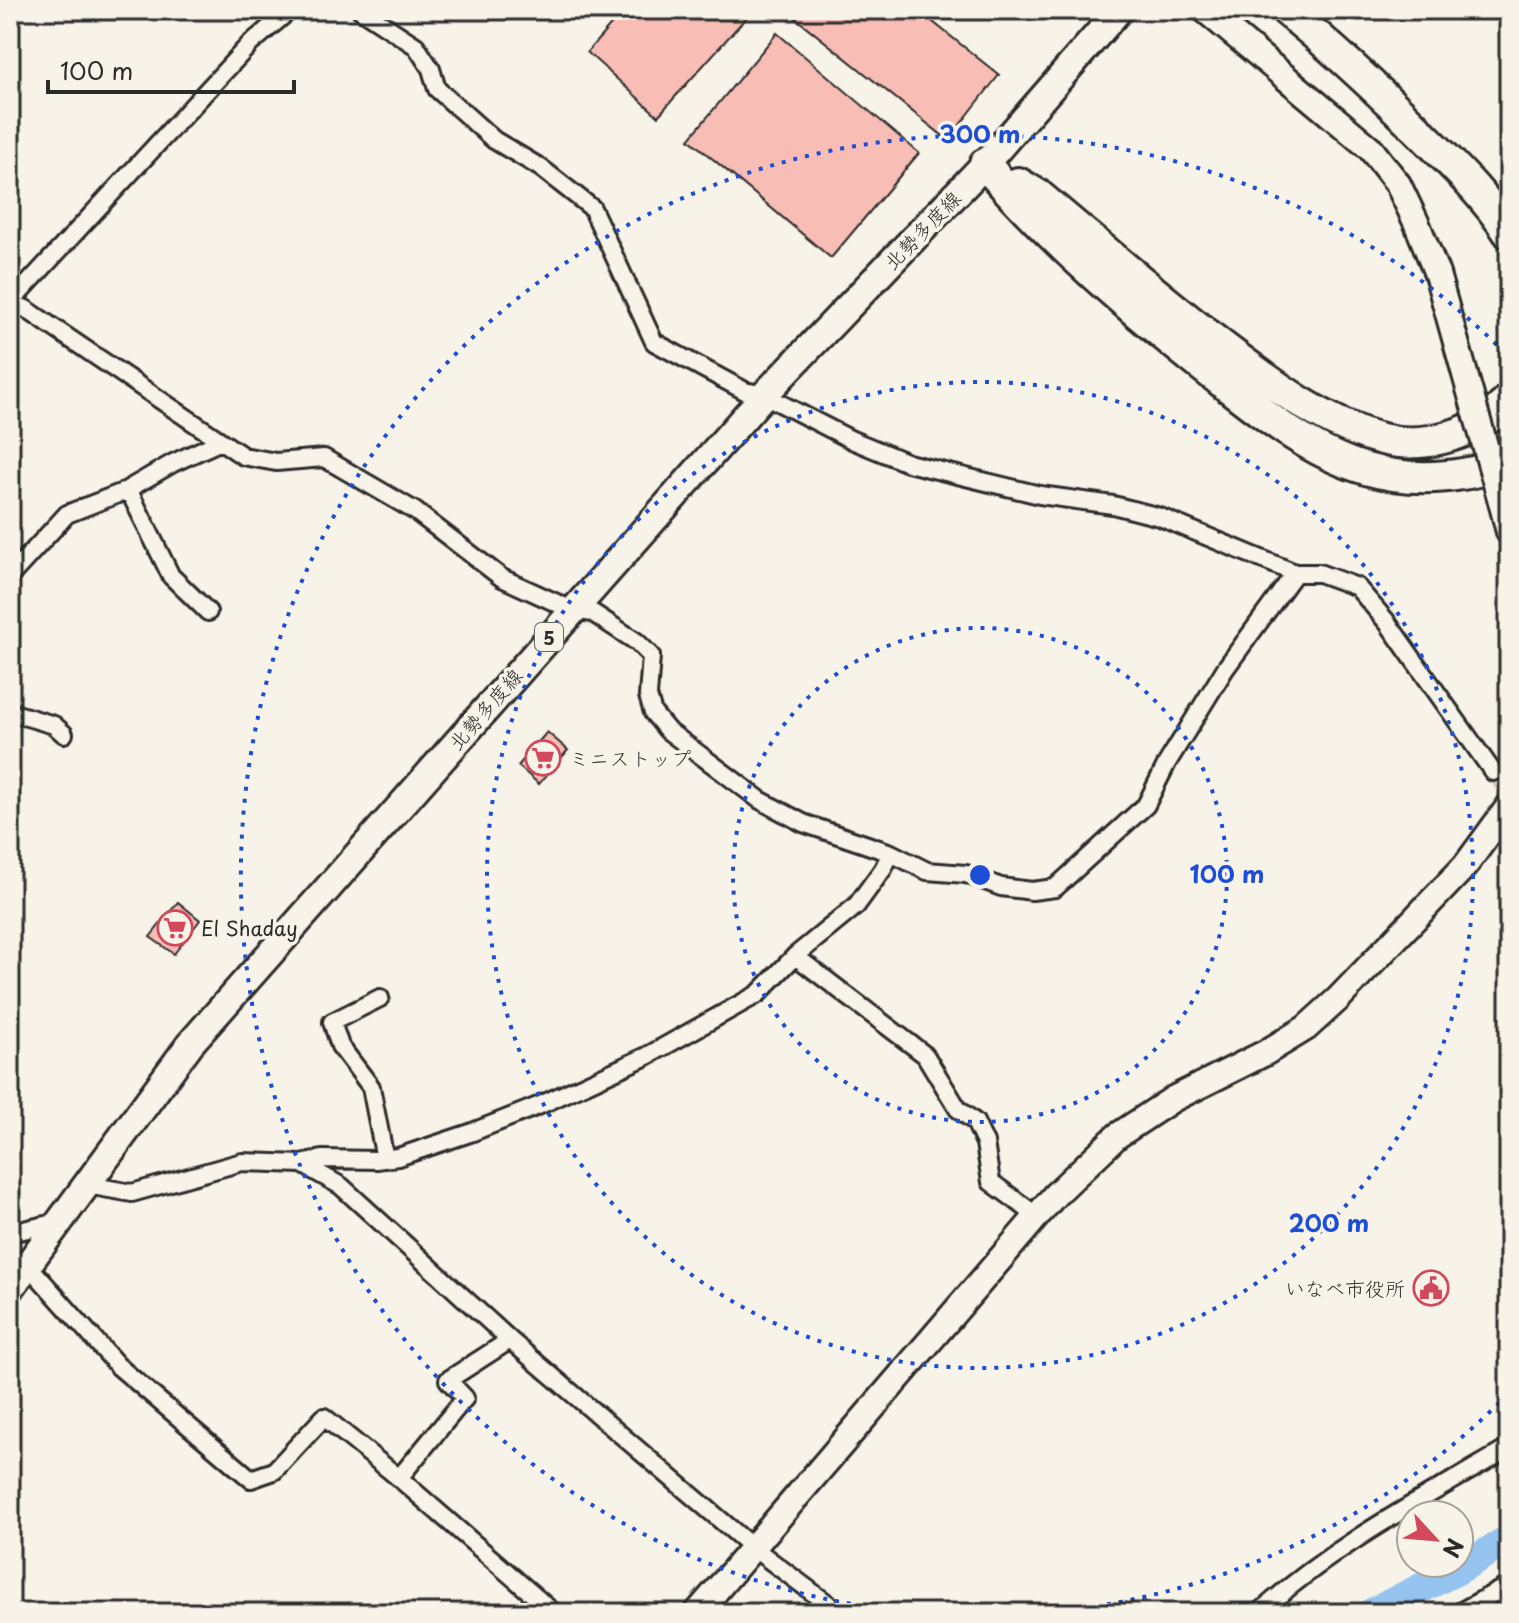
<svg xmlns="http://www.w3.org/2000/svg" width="1519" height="1623" font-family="'Playpen Sans','Klee One',sans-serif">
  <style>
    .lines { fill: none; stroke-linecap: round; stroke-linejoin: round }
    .river { stroke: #94c3ef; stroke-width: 30 }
    .building { fill: #f8bdb5; stroke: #2b2b2b; stroke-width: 2 }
    .street-tunnel { stroke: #cecbc2; stroke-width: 16; stroke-dasharray: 16 8; stroke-linecap: butt }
    .street-casing { stroke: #2b2b2b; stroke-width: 22 }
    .secondary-casing { stroke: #2b2b2b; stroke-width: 30 }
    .primary-casing { stroke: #2b2b2b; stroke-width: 32 }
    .highway-casing { stroke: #2b2b2b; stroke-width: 36 }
    .street { stroke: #f7f3e8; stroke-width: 16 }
    .secondary { stroke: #f7f3e8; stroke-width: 24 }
    .primary { stroke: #f7f3e8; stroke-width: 26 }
    .highway { stroke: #f7f3e8; stroke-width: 30 }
    .secondary-bridge-casing { stroke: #2b2b2b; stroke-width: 30; stroke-linecap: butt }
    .secondary-bridge { stroke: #f7f3e8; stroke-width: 24 }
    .ring { fill: none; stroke: #1d4ed8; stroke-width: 4; stroke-dasharray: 4 8 }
    .labels { text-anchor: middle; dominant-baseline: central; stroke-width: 7; stroke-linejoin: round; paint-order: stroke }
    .shield { fill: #f7f3e8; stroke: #686764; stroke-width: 2 }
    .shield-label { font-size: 18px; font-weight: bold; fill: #2b2b2b }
    .street-label { font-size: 20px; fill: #2b2b2b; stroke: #f7f3e8 }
    .poi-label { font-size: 20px; fill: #2b2b2b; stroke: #f7f3e8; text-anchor: start }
    .centre { fill: #1d4ed8; stroke: #f7f3e8; stroke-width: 4 }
    .ring-label { font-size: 24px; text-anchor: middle; font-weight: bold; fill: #1d4ed8; stroke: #f7f3e8; stroke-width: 7; stroke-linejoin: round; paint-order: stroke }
  </style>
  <rect width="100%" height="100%" fill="#f7f3e8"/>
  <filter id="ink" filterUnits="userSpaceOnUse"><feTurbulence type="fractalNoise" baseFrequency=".0125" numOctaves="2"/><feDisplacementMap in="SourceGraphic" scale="16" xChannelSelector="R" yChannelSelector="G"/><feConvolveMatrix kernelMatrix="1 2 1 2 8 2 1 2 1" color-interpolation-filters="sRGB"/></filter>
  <g filter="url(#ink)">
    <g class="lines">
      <path class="river" d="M1372,1613L1461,1568L1509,1539"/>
    </g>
    <path class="building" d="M624,10H753L658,116L587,52Z
      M798,10H918L999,75L948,140L793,16Z
      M777,33L919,153L831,258L689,139Z
      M547,732L568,750L539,784L518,766Z
      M178,902L200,920L174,954L150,937Z"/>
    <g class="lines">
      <path class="street-tunnel" d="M1493,772L1509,794"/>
      <defs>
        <path id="street" d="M361,10L416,46L431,69L437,89L494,140L541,168L592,208L654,342L745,391L764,395L852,440L908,463L1040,495L1113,505L1160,517L1295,573H1319L1357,587L1387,622L1493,772
          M10,303L26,309L243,456L276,462L324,458L415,511L502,578L572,610L593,613L637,642L651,656L648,696L653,713L667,730L760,800L803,823L891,853L927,871L966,874L1001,887L1032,891L1055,888L1146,805L1167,763L1225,669L1295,573
          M10,303L249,45L290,10
          M128,489L171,576L208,612
          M10,576L67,514L123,492L173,463L221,441
          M10,712L54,725L64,734
          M795,956L925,1055L958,1109L975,1122L985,1143L991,1182L1037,1216
          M380,998L332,1022L340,1046L371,1087L385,1159
          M302,1164L341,1186L510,1340L752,1547L840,1613
          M87,1185L132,1193L242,1162L302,1164L322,1159L376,1160L398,1157L470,1133L538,1106L647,1056L758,994L795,956L856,906L883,869L891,853
          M10,1233L59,1222
          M28,1265L118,1366L251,1479L274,1471L324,1417L399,1478L554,1613
          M399,1478L465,1398L448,1380L510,1340
          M1259,1613C1332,1546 1424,1498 1509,1448
          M1458,1613L1509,1585"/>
        <path id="secondary" d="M1205,10L1370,148L1398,184L1417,224L1437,274L1473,403
          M1502,505L1509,532
          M697,1613L1055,1195L1117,1136L1173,1099L1265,1053L1306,1028L1338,999L1465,866L1509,806"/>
        <path id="primary" d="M10,1289L190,1044L764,395L985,164L1119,10"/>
        <path id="highway" d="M1286,10C1334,49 1380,92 1423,135C1454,166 1486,197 1509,233
          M985,164C1052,242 1131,310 1212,374C1259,411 1308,452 1366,469C1414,483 1463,478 1509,462
          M1018,183L1038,195C1103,249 1167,305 1235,356C1279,389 1328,425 1382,439C1423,450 1482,433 1509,399"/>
      </defs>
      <use href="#street" class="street-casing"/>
      <use href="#secondary" class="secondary-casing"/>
      <use href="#primary" class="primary-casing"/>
      <use href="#highway" class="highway-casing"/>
      <use href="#street" class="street"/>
      <use href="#secondary" class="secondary"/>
      <use href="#primary" class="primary"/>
      <use href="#highway" class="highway"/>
      <defs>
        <path id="secondary-bridge" d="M1473,403L1502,505"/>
      </defs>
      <use href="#secondary-bridge" class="secondary-bridge-casing"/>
      <use href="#secondary-bridge" class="secondary-bridge"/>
    </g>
  </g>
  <g class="ring">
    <circle cx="980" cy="875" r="247"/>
    <circle cx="980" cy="875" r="493"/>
    <path d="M1508 1394A740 740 0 0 1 1038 1613M922 1613A740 740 0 1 1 1508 356"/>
  </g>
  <defs>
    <symbol id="supermarket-ring" viewBox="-11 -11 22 22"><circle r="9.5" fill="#f7f3e8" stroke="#d1495b" stroke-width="1.5"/><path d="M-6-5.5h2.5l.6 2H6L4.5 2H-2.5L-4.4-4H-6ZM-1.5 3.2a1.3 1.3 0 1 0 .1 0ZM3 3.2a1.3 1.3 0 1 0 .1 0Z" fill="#d1495b"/></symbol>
    <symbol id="civic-ring" viewBox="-11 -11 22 22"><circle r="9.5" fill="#f7f3e8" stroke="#d1495b" stroke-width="1.5"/><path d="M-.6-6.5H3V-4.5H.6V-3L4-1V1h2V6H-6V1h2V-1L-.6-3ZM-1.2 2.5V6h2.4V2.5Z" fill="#d1495b"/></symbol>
  </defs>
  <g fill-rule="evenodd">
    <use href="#supermarket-ring" x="523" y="738" width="40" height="40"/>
    <use href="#supermarket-ring" x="155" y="908" width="40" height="40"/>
    <use href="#civic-ring" x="1411" y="1268" width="40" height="40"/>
  </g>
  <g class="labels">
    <rect class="shield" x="535" y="623" width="28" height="28" rx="6"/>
    <g class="shield-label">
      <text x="549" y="637">5</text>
    </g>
    <g class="street-label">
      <text transform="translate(922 230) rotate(-46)">北勢多度線</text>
      <text transform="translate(485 709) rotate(-49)">北勢多度線</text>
    </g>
    <g class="poi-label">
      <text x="569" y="758">ミニストップ</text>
      <text x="201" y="928">El Shaday</text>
      <text x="1405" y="1288" text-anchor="end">いなべ市役所</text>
    </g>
  </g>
  <circle cx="980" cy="875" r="12" class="centre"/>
  <g class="ring-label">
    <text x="980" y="143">300 m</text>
    <text x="1227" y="883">100 m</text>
    <text x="1329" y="1232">200 m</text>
  </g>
  <rect width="1519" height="1623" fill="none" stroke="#f7f3e8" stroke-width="40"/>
  <rect x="20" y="20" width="1479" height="1583" fill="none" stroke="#2b2b2b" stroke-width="3" filter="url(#ink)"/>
  <g transform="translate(1435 1539) rotate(116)"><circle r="38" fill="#f7f3e8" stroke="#a5a39c" stroke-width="2"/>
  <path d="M0-6L14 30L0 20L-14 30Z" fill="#d1495b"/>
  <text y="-12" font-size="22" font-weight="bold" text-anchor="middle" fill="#2b2b2b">N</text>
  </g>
  <path d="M48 80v12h246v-12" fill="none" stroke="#2b2b2b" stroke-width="4"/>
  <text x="60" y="80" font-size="24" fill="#2b2b2b" stroke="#f7f3e8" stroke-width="6" paint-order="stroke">100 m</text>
</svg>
